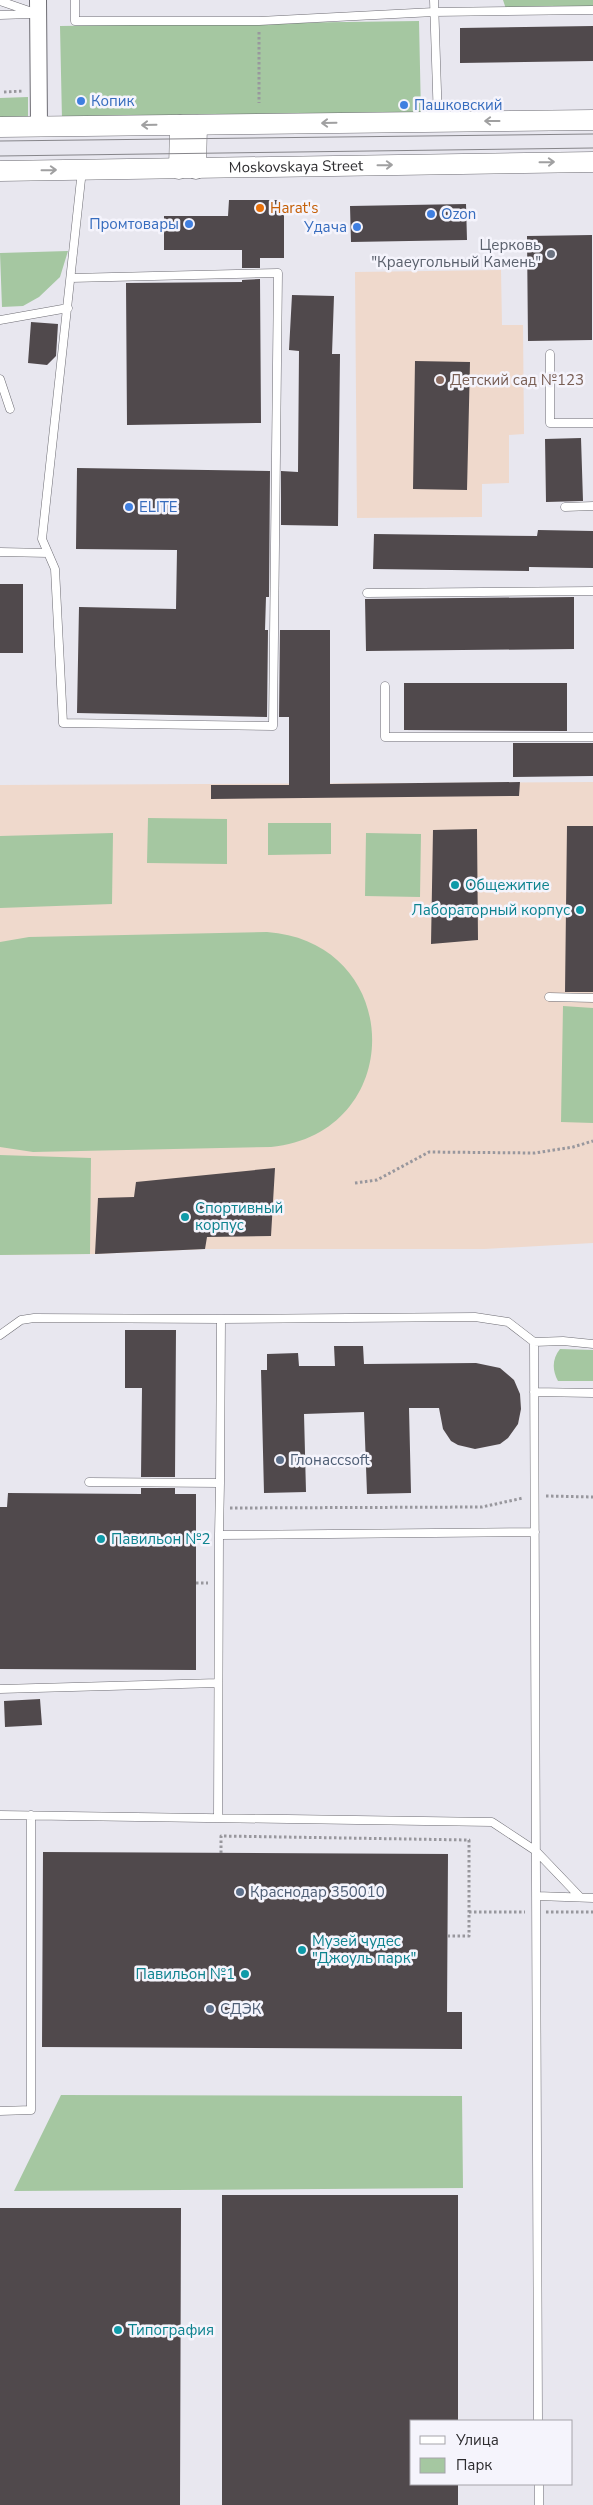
<svg xmlns="http://www.w3.org/2000/svg" width="593" height="2505" font-family="'Nunito Sans',sans-serif">
  <style>
    .education { fill: #efd9cc }
    .green { fill: #a5c7a1 }
    .building { fill: #50494c }
    .lines { fill: none; stroke-linecap: round; stroke-linejoin: round }
    .service-casing { stroke: #6d6c73; stroke-width: 9 }
    .minor-casing { stroke: #6d6c73; stroke-width: 18 }
    .tertiary-casing { stroke: #6d6c73; stroke-width: 21 }
    .path { stroke: #98979d; stroke-width: 3; stroke-dasharray: 2.5 2.5; stroke-linecap: butt }
    .service { stroke: #fff; stroke-width: 8 }
    .minor { stroke: #fff; stroke-width: 16 }
    .tertiary { stroke: #fff; stroke-width: 20 }
    .tram { stroke: #86858a; stroke-width: 1 }
    .oneway { stroke: #a0a0a1 }
    .shop-dot { fill: #3f7fe0; stroke: #f5f4fc; stroke-width: 2 }
    .food-dot { fill: #e8710a; stroke: #f5f4fc; stroke-width: 2 }
    .worship-dot { fill: #6b7280; stroke: #f5f4fc; stroke-width: 2 }
    .education-dot { fill: #8d6e63; stroke: #f5f4fc; stroke-width: 2 }
    .culture-dot { fill: #0f9aa8; stroke: #f5f4fc; stroke-width: 2 }
    .service-dot { fill: #5c6f8a; stroke: #f5f4fc; stroke-width: 2 }
    .labels { text-anchor: middle; dominant-baseline: central; stroke-width: 5; stroke-linejoin: round; paint-order: stroke }
    .shop-label { font-size: 15px; fill: #366cbe; stroke: #f5f4fc; text-anchor: start }
    .street-label { font-size: 15px; fill: #2d2c2f; stroke: #f5f4fc }
    .food-label { font-size: 15px; fill: #c56008; stroke: #f5f4fc; text-anchor: start }
    .worship-label { font-size: 15px; fill: #5b616d; stroke: #f5f4fc; text-anchor: end }
    .education-label { font-size: 15px; fill: #785e54; stroke: #f5f4fc; text-anchor: start }
    .culture-label { font-size: 15px; fill: #0d838f; stroke: #f5f4fc; text-anchor: start }
    .service-label { font-size: 15px; fill: #4e5e75; stroke: #f5f4fc; text-anchor: start }
  </style>
  <rect width="100%" height="100%" fill="#e8e7ef"/>
  <path class="education" d="M501,270L502,325H523L524,434L509,435V483L482,484V517L357,518L355,272Z
    M593,782V1243L485,1249H205L95,1254L0,1255V785Z"/>
  <path class="green" d="M503,0H593V11L507,12Z
    M419,21L421,115L62,120L60,26Z
    M28,97V121H0V98Z
    M68,251L60,277L39,297L23,306L2,307L0,253Z
    M148,818L227,819V864L147,863Z
    M268,823H331V854L268,855Z
    M113,833L112,904L0,908V836Z
    M366,833L421,834L420,897L365,896Z
    M267,932C405,942 408,1133 271,1147L33,1152L0,1147V942L29,937Z
    M563,1006L593,1008V1123L561,1122Z
    M0,1155L91,1158L90,1254L0,1255Z
    M560,1349L593,1350V1381H558C552,1370 552,1359 560,1349Z
    M61,2095L462,2096L463,2188L14,2191Z"/>
  <path class="building" d="M593,26V61L460,63V28Z
    M229,200H278V215H284V258H260V268H242V250H164V216H228Z
    M466,204L467,240L351,242L350,206Z
    M592,235V340L528,341L527,236Z
    M260,279L261,423L127,425L126,283L242,282V280Z
    M292,295L334,296L332,354H340L338,526L281,525V471L298,472L299,351L289,350Z
    M31,322L58,324L56,356L47,365L28,363Z
    M415,361L470,362L467,490L413,489Z
    M581,438L583,501L546,502L545,439Z
    M77,468L270,471L269,597H266L265,630H268L267,717L77,713L79,607L176,609L177,550L76,549Z
    M538,530L593,531V568L529,567V571L373,569L374,534L537,536Z
    M0,584H23V653H0Z
    M574,597V649L366,651L365,599Z
    M280,630H330V784L520,782L519,796L211,799V785H289V717H279Z
    M404,683H567V731L404,730Z
    M513,743H593V776L513,777Z
    M567,826H593V992H565Z
    M477,829L478,940L431,944L433,830Z
    M275,1168L271,1236L207,1237L205,1249L95,1254L98,1198L134,1197L136,1182Z
    M125,1330H176L175,1477H141L142,1388H125Z
    M334,1346H363L364,1364L476,1363L500,1368L514,1380L520,1394L521,1409L518,1424L508,1438L500,1444L475,1449L458,1445L451,1441L443,1429L439,1408H409L411,1493L367,1494L364,1412L304,1414L306,1492L264,1493L261,1370H267V1354L298,1353L299,1366H335Z
    M141,1488H175V1494H196V1670L0,1669V1507H7L8,1493L141,1494Z
    M40,1699L42,1725L5,1727L4,1701Z
    M43,1852L448,1854L447,2012H462V2049L42,2047Z
    M222,2195H458V2421H412V2484H458V2505H222Z
    M0,2208H181L180,2505H0Z"/>
  <g class="lines">
    <defs>
      <path id="service" d="M75,0V21H259L434,12L593,10
        M434,0L438,121
        M0,1L38,14
        M0,15L31,14
        M71,278L278,273L273,726L63,723L55,569L42,539L82,170
        M0,320L68,308
        M550,354V423H593
        M0,379L10,409
        M565,507L593,506
        M0,552L48,553
        M367,593L593,591
        M385,686V737H593
        M549,997L593,998
        M0,1335L21,1320L34,1318L221,1319L475,1317L508,1322L534,1342L563,1341L593,1344
        M534,1342L538,2421
        M534,1392L593,1393
        M89,1482L220,1483L219,1535L535,1532
        M220,1483L221,1319
        M0,1689L218,1683
        M0,1815L492,1822L536,1851L580,1897
        M218,1817L219,1535
        M537,1896L593,1898
        M0,2111L31,2110V1815
        M539,2484V2505"/>
      <path id="minor" d="M38,0L39,126"/>
      <g id="tertiary">
        <path d="M0,127L593,120"/>
        <path d="M179,169L180,125"/>
        <path d="M196,169L197,125"/>
        <path id="s1" d="M0,171L593,162"/>
      </g>
    </defs>
    <use href="#service" class="service-casing"/>
    <use href="#minor" class="minor-casing"/>
    <use href="#tertiary" class="tertiary-casing"/>
    <path class="path" d="M259,32V103
      M4,92L24,91
      M355,1183L377,1180L429,1152L535,1153L573,1147L593,1141
      M546,1496L593,1497
      M230,1508L482,1507L523,1498
      M196,1583H208
      M221,1853V1836L469,1840V1936H448
      M469,1912H525
      M546,1912H593"/>
    <use href="#service" class="service"/>
    <use href="#minor" class="minor"/>
    <use href="#tertiary" class="tertiary"/>
    <path class="tram" d="M0,141L593,134
      M0,156L593,148"/>
  </g>
  <defs><path id="oneway-shaft" d="M-6 0H5M1.5-3L5.5 0L1.5 3" fill="none" stroke-width="1.6" stroke-linecap="round" stroke-linejoin="round" transform="scale(1.25)"/></defs>
  <g class="oneway">
    <use href="#oneway-shaft" transform="translate(492 121) rotate(180)"/>
    <use href="#oneway-shaft" transform="translate(329 123) rotate(179)"/>
    <use href="#oneway-shaft" transform="translate(149 125) rotate(179)"/>
    <use href="#oneway-shaft" transform="translate(547 162) rotate(-1)"/>
    <use href="#oneway-shaft" transform="translate(385 165) rotate(-1)"/>
    <use href="#oneway-shaft" transform="translate(49 170) rotate(-1)"/>
  </g>
  <g class="shop-dot">
    <circle cx="81" cy="101" r="5"/>
    <circle cx="404" cy="105" r="5"/>
    <circle cx="431" cy="214" r="5"/>
    <circle cx="189" cy="224" r="5"/>
    <circle cx="357" cy="227" r="5"/>
    <circle cx="129" cy="507" r="5"/>
  </g>
  <circle class="food-dot" cx="260" cy="208" r="5"/>
  <circle class="worship-dot" cx="551" cy="254" r="5"/>
  <circle class="education-dot" cx="440" cy="380" r="5"/>
  <g class="culture-dot">
    <circle cx="455" cy="885" r="5"/>
    <circle cx="580" cy="910" r="5"/>
    <circle cx="185" cy="1217" r="5"/>
    <circle cx="101" cy="1539" r="5"/>
    <circle cx="302" cy="1950" r="5"/>
    <circle cx="245" cy="1974" r="5"/>
    <circle cx="118" cy="2330" r="5"/>
  </g>
  <g class="service-dot">
    <circle cx="280" cy="1460" r="5"/>
    <circle cx="240" cy="1892" r="5"/>
    <circle cx="210" cy="2009" r="5"/>
  </g>
  <g class="labels">
    <g class="shop-label">
      <text x="91" y="101">Копик</text>
      <text x="414" y="105">Пашковский</text>
      <text x="441" y="214">Ozon</text>
      <text x="179" y="224" text-anchor="end">Промтовары</text>
      <text x="347" y="227" text-anchor="end">Удача</text>
      <text x="139" y="507">ELITE</text>
    </g>
    <g class="street-label">
      <text stroke="none"><textPath href="#s1" startOffset="296">Moskovskaya Street</textPath></text>
    </g>
    <g class="food-label">
      <text x="270" y="208">Harat's</text>
    </g>
    <g class="worship-label">
      <text x="541" y="245">Церковь<tspan x="541" dy="17">"Краеугольный Камень"</tspan></text>
    </g>
    <g class="education-label">
      <text x="450" y="380">Детский сад №123</text>
    </g>
    <g class="culture-label">
      <text x="465" y="885">Общежитие</text>
      <text x="570" y="910" text-anchor="end">Лабораторный корпус</text>
      <text x="195" y="1208">Спортивный<tspan x="195" dy="17">корпус</tspan></text>
      <text x="111" y="1539">Павильон №2</text>
      <text x="312" y="1941">Музей чудес<tspan x="312" dy="17">"Джоуль парк"</tspan></text>
      <text x="235" y="1974" text-anchor="end">Павильон №1</text>
      <text x="128" y="2330">Типография</text>
    </g>
    <g class="service-label">
      <text x="290" y="1460">Глонассsoft</text>
      <text x="250" y="1892">Краснодар 350010</text>
      <text x="220" y="2009">СДЭК</text>
    </g>
  </g>
  <rect x="410" y="2420" width="162" height="65" fill="#f5f4fc" stroke="#a5a4aa"/>
  <rect x="420" y="2436" width="25" height="8" fill="#ffffff" stroke="#a5a4aa"/>
  <text x="456" y="2445" font-size="15" fill="#2d2c2f">Улица</text>
  <rect x="420" y="2458" width="25" height="15" fill="#a5c7a1" stroke="#a5a4aa"/>
  <text x="456" y="2470" font-size="15" fill="#2d2c2f">Парк</text>
</svg>
